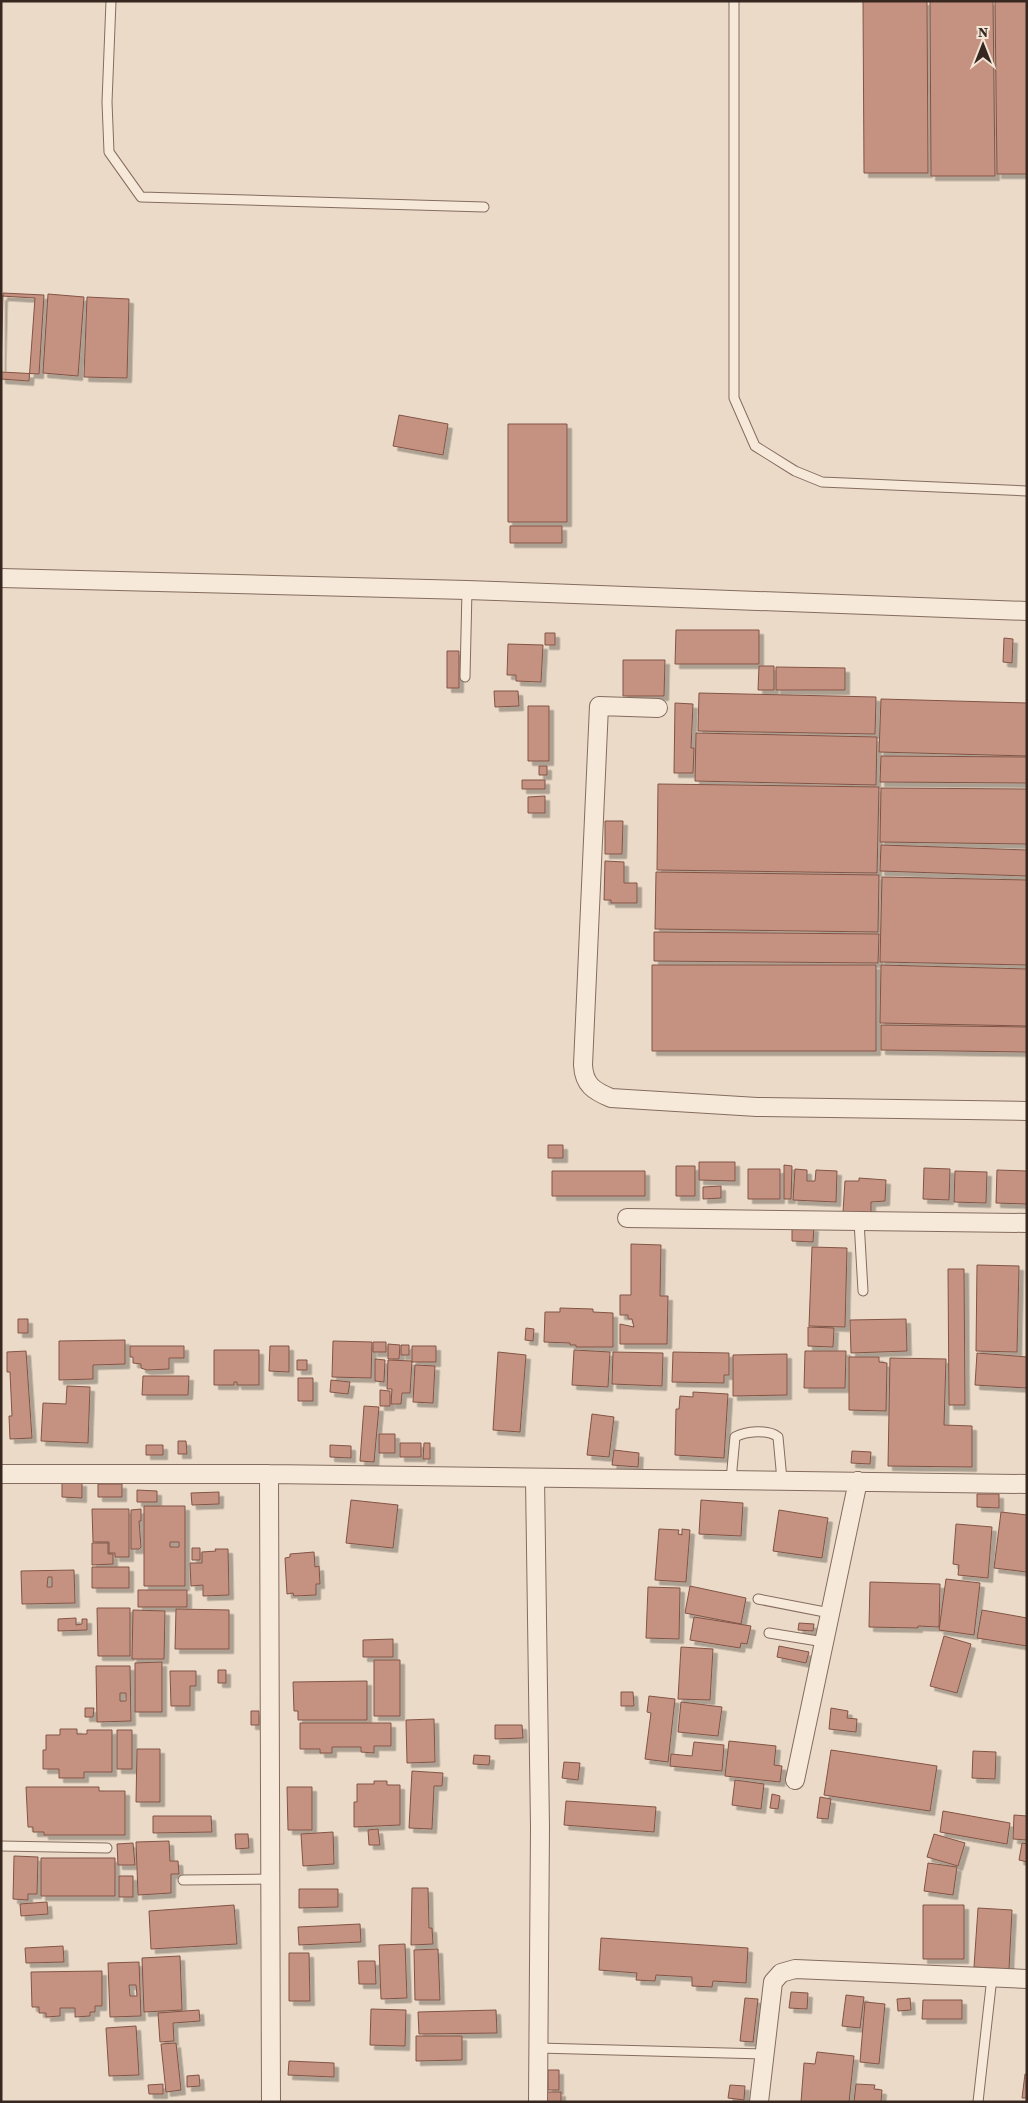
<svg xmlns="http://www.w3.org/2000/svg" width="1028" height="2103" font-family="'Source Serif 4',serif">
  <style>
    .building { fill: #c59281; stroke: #825446; fill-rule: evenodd; filter: url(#shadow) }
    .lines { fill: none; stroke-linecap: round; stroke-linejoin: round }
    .service-casing { stroke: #856c5e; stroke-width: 11 }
    .minor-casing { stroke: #856c5e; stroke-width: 20 }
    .service { stroke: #f6e9da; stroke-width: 9 }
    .minor { stroke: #f6e9da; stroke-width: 18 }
  </style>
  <defs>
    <filter id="shadow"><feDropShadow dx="4.5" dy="4.5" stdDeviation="0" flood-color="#0004"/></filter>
  </defs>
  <rect width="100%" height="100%" fill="#eadac7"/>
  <path class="building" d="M863,1H927L928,173H864Z
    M930,1H993L995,176H931Z
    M995,1H1027V174H997Z
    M3,293L44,295L39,374L1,372Z
    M48,294L84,297L78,376L43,373Z
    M1,296L35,298L29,381L1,379Z
    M87,297L129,299L127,378L84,377Z
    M399,415L448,424L443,455L393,446Z
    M508,424H567V522H508Z
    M510,526H562V543H510Z
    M676,630H759V664H675Z
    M545,633H555V645H545Z
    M1004,638L1013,639L1012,663L1003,662Z
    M508,644L543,645L541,682L516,681V675H507Z
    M447,651H459V688H447Z
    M623,660H665L664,696H623Z
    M759,666H774V690H758Z
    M776,667L845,668V690H776Z
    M494,691H518L519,706L495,707Z
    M699,693L876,697L875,734L698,731Z
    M881,699L1027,703V756L879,752Z
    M675,703L693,704L691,748H694L693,773H674Z
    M528,706H549V761H528Z
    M696,733L877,737L876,785L695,781Z
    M881,756L1027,757V783L880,782Z
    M539,766H547V775H539Z
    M522,780H545V789H522Z
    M658,784L879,787L877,873L657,870Z
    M881,788L1027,789V844L880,842Z
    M545,796V813H528V797Z
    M605,821H623L622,854H605Z
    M881,845L1027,850V876L880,871Z
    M605,861L624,862V883H637V903H611V900H604Z
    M656,872L879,875L878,932L655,929Z
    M882,877L1027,880V965L880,962Z
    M654,932L879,934L878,963L654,961Z
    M652,965H876V1051H652Z
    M881,965L1027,969V1026L880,1023Z
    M881,1025L1027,1027V1052L881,1050Z
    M548,1145H563V1158H548Z
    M699,1162H735V1181L699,1180Z
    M784,1165L792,1166L791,1199H784Z
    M676,1166H695V1196H676Z
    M924,1168L950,1169L949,1200L923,1199Z
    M748,1169H780V1199H748Z
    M795,1169L807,1170V1181H815L816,1170L837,1171L836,1202L793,1200Z
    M997,1170L1027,1171V1204L996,1203Z
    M552,1171H645V1196H552Z
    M955,1171L987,1172L986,1203L954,1202Z
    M859,1178L886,1180L885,1201L871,1202V1213L843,1212L845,1181H859Z
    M721,1186V1198L703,1199V1187Z
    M792,1226L814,1227L813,1242L792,1241Z
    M631,1244L661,1245L660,1296H668L667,1344H620V1324L634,1327L632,1319H628V1315H620V1295H631Z
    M812,1247L847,1248L845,1327L809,1326Z
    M977,1265L1019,1266L1017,1352L976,1351Z
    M948,1269H964L965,1405H949Z
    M560,1308L593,1309V1312L613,1313V1347H576V1345H570V1343L544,1342L545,1312H560Z
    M18,1319H28V1333H18Z
    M906,1319L907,1351L851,1353L850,1320Z
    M808,1327L834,1328L833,1347L808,1346Z
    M526,1328L534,1329L533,1341L525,1340Z
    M125,1340V1364L93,1365V1379L59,1380V1341Z
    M333,1341L372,1342L371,1378L332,1377Z
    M373,1342H386V1352H373Z
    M388,1344L400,1345L399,1359H388Z
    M401,1345H409V1355H401Z
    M130,1346H184V1358H169V1369L147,1370L141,1368V1364L133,1363V1357H130Z
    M270,1346H289V1372L269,1371Z
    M412,1346H436V1362H412Z
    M214,1350H259V1385H237V1382H234V1385H214Z
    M574,1350L610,1352L608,1387L572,1385Z
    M26,1351L32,1438L10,1439L9,1416H12L10,1372H7V1352Z
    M805,1351H846L845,1388H804Z
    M498,1352L526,1355L520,1432L493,1430Z
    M613,1352L663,1353L662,1386L612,1384Z
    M673,1352L729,1353V1375H724V1383L672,1382Z
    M977,1353L1027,1357V1388L975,1385Z
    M787,1354V1395L733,1396V1355Z
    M849,1357H879V1362L887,1363L886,1411L849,1410Z
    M890,1358L946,1359L944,1425L972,1426V1467L888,1466Z
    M375,1359L385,1360L384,1382L375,1381Z
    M297,1360H307V1370H297Z
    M388,1360L412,1361L410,1393H402L401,1404H391L392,1389H387Z
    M415,1365L435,1366L433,1403L413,1402Z
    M143,1376H189L188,1395H142Z
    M298,1378H313V1401H298Z
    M331,1380L350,1382L348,1394L330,1392Z
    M67,1386L90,1387L88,1443L41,1441L43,1403L66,1404Z
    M380,1390L390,1391V1406H380Z
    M693,1392L728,1394L724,1458L675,1455L676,1409H679L680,1396L693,1397Z
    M364,1406L379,1407L374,1462L360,1461Z
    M592,1414L614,1417L609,1457L587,1455Z
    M379,1434H395V1453H379Z
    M178,1441H186L187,1454H178Z
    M400,1443H421V1457H400Z
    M424,1443H430V1459H423Z
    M146,1445H163V1455H146Z
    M330,1445L351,1446V1458L330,1457Z
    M614,1450L639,1453L638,1467L612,1465Z
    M852,1451L871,1452L870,1464L851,1463Z
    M62,1482H82V1498L62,1497Z
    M98,1484H122V1497H98Z
    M137,1490L157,1491V1502H137Z
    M219,1492V1504L192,1505L191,1493Z
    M977,1494H999V1508L977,1507Z
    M351,1500L398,1505L393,1548L346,1543Z
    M701,1500L743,1503L741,1536L699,1534Z
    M144,1506H185V1586H144ZM170,1542H179V1547H170Z
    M92,1509H129V1557H115V1553H109V1542H93Z
    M141,1509V1521H139L141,1547L139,1549H131V1510Z
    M779,1510L828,1518L822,1558L773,1551Z
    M1001,1512L1027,1515V1572L994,1568Z
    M956,1524L992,1527L988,1578L958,1575L959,1565L953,1564Z
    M659,1529L679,1530L678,1534L682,1535V1529L690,1530L686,1582L655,1580Z
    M92,1543H108V1554H113V1564L92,1565Z
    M192,1548H200V1560H192Z
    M215,1549H228L229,1595L203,1596V1585L191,1586L190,1563H202V1552L216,1551Z
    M314,1552L315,1567L319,1566L320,1584H316V1595L294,1596L293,1593L287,1594L285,1558L290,1557V1554Z
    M92,1567H129V1588H92Z
    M74,1570L75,1603L22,1604L21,1571ZM48,1577H52V1587H47Z
    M946,1579L980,1583L974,1635L939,1630Z
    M870,1582L940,1584L939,1627L918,1626V1628L869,1627Z
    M690,1586L746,1598L741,1624L685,1613Z
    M648,1587L680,1588L679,1639L646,1638Z
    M138,1590H187V1607H138Z
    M97,1608H130V1656H98Z
    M176,1609L229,1610V1649H175Z
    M133,1610L165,1611L164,1659H132Z
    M982,1610L1027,1618V1646L977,1638Z
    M694,1617L751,1626L747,1644L741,1643L740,1648L690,1640Z
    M76,1618V1625L82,1624V1619H87V1630L58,1631V1619Z
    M799,1623L814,1624L813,1631L798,1630Z
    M944,1636L971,1644L957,1693L930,1686Z
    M393,1639V1657H363V1640Z
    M779,1646L809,1652L806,1663L777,1657Z
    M681,1647L713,1649L710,1700L678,1699Z
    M374,1660H400V1716H374Z
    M162,1662V1712H135V1663Z
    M96,1666H130L131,1721L97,1722ZM120,1693H126V1701H120Z
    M218,1670H226V1683H218Z
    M170,1671H196V1686H190V1706H171Z
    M367,1681V1720H298V1711H294L293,1682Z
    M621,1692H633L634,1706H621Z
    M649,1696L675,1699L668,1762L645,1759L651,1713L647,1712Z
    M681,1702L722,1707L718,1736L678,1732Z
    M85,1708H94L93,1717H85Z
    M831,1708L848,1711L847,1718L857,1719L856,1732L829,1729Z
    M251,1711H259V1725H251Z
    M434,1719L435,1762L407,1763L406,1720Z
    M300,1723H391V1746H374V1753L361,1752V1747H332V1753H320V1749H300Z
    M495,1725H522L523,1738L495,1739Z
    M60,1729H77V1734H87V1730H112V1772H84V1778H59V1769H43V1750H46V1735H60Z
    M117,1730H132V1769H117Z
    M729,1741L776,1746L774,1765L782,1766L780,1782L725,1776Z
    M694,1742L724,1745L722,1771L670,1766L671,1754L692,1756Z
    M137,1749H160V1802H136Z
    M831,1750L937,1766L930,1811L824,1795Z
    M973,1751L996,1752L995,1779L972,1778Z
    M474,1755L490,1756L489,1765L473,1764Z
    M564,1762L580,1763L578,1780L562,1778Z
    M412,1771L443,1773L442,1786H434L432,1829L409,1828Z
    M735,1780L764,1784L761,1809L732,1805Z
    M374,1781H387V1785H400V1825L354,1827V1802H357V1784H374Z
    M26,1787H99V1791H125V1835H44V1832H33V1827H28Z
    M287,1787H312V1830H288Z
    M772,1794L780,1796L778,1809L770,1808Z
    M820,1797L831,1799L828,1819L817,1818Z
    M566,1801L656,1807L654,1832L564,1825Z
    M943,1811L1010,1823L1007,1844L940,1832Z
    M1014,1815L1027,1816V1840L1013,1839Z
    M153,1816H211L212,1832L153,1833Z
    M378,1829L380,1845H369L368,1830Z
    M333,1832L334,1864L303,1866L301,1834Z
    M235,1834H248L249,1848L236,1849Z
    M934,1834L965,1843L958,1866L927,1857Z
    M169,1841L170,1861H178L179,1874H171V1893L138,1895L136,1842Z
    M133,1843L135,1865H118L117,1844Z
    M1022,1843L1027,1844V1862L1019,1860Z
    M14,1856L38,1857L37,1894H28V1900L13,1899Z
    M41,1858H115V1896H41Z
    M928,1863L957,1867L953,1895L924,1891Z
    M119,1876H133V1897H119Z
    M412,1888H428L429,1928H432L433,1944L411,1945Z
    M299,1889H338V1907L299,1908Z
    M47,1902L48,1914L21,1916L20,1904Z
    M234,1905L237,1944L151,1949L149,1911Z
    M923,1905H964V1959H923Z
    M978,1908L1012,1910L1009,1969L974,1967Z
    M360,1924L361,1942L299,1945L298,1927Z
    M601,1938L748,1948L746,1983L713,1981L712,1987L692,1986V1977L656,1975L655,1981L636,1980L637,1973L599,1970Z
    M405,1944L407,1998L381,1999L379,1945Z
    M63,1946L64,1962L26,1963L25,1948Z
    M438,1949L440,2000H415L414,1950Z
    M289,1953H309L310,2001H289Z
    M180,1956L182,2010L144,2012L142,1958Z
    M358,1961H375L376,1984H359Z
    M139,1962L141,2016L110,2017L108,1963ZM129,1985H136L137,1996H130Z
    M102,1971V2006H95V2012H90V2016L75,2017V2008H60V2016L46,2017V2013H39V2007H32L31,1972Z
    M791,1992L808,1993L807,2009L789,2008Z
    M846,1995L864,1997L860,2028L842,2026Z
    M745,1998L758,1999L753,2042L740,2041Z
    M910,1998L911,2010L898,2011L897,1999Z
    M923,2000H962V2019H922Z
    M865,2002L885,2004L879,2064L860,2062Z
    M371,2009L406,2010L405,2046L370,2045Z
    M199,2010L200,2021L173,2023L174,2041L160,2042L158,2013Z
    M496,2010L497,2033L419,2034L418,2012Z
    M136,2026L139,2075L109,2076L106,2028Z
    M416,2036H462V2060L416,2061Z
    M176,2043L181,2090L166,2092L161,2044Z
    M817,2052L854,2056L849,2102H801L804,2063L815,2064Z
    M289,2061L334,2063V2077L288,2075Z
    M548,2070H559V2090H548Z
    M1025,2074H1027V2098H1022Z
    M199,2075L200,2086L187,2087V2076Z
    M163,2084V2094H149L148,2085Z
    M856,2084L875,2085L874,2089L882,2090L881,2102H854Z
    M730,2085L745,2086L744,2100L728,2098Z
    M544,2092H561V2102H544Z"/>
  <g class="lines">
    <defs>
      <path id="service" d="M111,1L107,102L109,152L141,197L484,207
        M734,1V398L755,446L795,471L822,482L1027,491
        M465,677L467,590
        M859,1221L863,1291
        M731,1480L735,1437C746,1431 768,1429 778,1437L782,1480
        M758,1599L830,1613
        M769,1633L824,1642
        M1,1846L107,1848
        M183,1880L270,1879
        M538,2048L765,2054
        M978,2102L992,1977"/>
      <path id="minor" d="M1,578L467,590L1027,611
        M658,708L599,706L583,1065C584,1085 594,1091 611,1098L757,1107L1027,1111
        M627,1218L1027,1223
        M1,1474H269L1027,1484
        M269,1474L271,2102
        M535,1478L540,1827L538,2102
        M795,1780L858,1481
        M759,2102L773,1982L781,1973L795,1969L1027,1979"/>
    </defs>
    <use href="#service" class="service-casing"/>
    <use href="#minor" class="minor-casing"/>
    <use href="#service" class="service"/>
    <use href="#minor" class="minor"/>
  </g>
  <rect width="1028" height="2103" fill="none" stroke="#362821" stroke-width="5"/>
  <g transform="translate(983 45)" stroke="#f3e6d6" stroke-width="4" paint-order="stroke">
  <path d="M0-4L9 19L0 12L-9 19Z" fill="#362821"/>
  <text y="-8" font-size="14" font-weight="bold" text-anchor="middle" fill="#362821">N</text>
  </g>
</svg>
